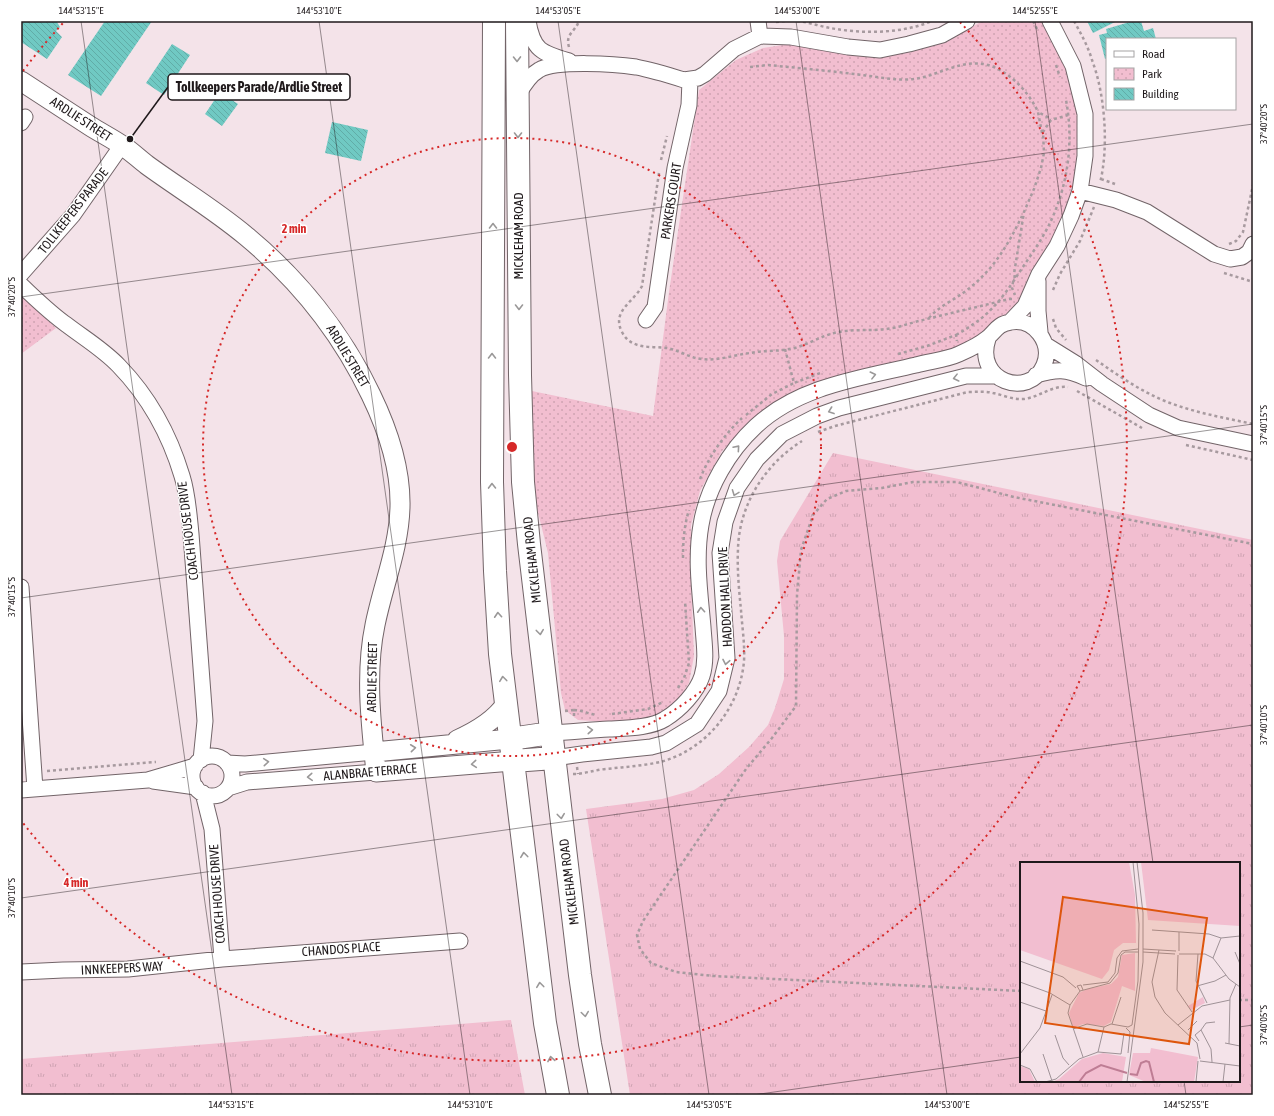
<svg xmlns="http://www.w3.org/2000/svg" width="1274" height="1116" font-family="'Asap Condensed',sans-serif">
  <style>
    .grass { fill: url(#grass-tufts); fill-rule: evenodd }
    .park { fill: url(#park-dots) }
    .building { fill: url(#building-back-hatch) }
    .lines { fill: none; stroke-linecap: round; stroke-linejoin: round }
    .minor-casing { stroke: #726468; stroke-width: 17 }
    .tertiary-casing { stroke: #726468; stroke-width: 21 }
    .primary-casing { stroke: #726468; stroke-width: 24 }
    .path { stroke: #a79a9f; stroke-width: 2.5; stroke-dasharray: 3 3; stroke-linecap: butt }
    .minor { stroke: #fff; stroke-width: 15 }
    .tertiary { stroke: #fff; stroke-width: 19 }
    .primary { stroke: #fff; stroke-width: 22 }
    .oneway { stroke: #9a9898 }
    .ticks { fill: none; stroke: #1f191b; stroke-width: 1; stroke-opacity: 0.45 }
    .ring { fill: none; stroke: #d62828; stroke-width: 2; stroke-dasharray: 2 4 }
    .labels { text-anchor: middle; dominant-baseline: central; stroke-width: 3; stroke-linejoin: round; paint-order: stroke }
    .street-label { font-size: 13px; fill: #1f191b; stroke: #fff }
    .inset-river { fill: none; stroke: #be7d94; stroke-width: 2 }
    .inset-road { fill: none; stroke: #9f9297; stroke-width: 1 }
    .view { fill: #de560d; fill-opacity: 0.15; stroke: #de560d; stroke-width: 2 }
    .inset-edge { fill: none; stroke: #1f191b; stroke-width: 2 }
    .centre { fill: #d62828; stroke: #fff; stroke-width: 2 }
    .ring-label { font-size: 12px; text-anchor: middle; font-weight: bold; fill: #d62828; stroke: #fff; stroke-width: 3; stroke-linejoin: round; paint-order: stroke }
    .leader { fill: none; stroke: #1f191b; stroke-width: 1.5 }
    .callout-dot { fill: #1f191b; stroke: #fff; stroke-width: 1.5 }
    .callout { fill: #fff; stroke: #1f191b; stroke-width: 1.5 }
    .callout-label { font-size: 14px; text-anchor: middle; font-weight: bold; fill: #1f191b }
    .neatline { fill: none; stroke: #1f191b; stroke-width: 1.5 }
    .ticks-label { font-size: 10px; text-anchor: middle; fill: #1f191b }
  </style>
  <defs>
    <pattern id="grass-tufts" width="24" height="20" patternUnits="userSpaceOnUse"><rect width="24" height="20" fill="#f2bed0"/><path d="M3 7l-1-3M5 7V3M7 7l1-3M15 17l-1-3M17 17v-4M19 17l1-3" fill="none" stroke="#cfa3b2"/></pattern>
    <pattern id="park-dots" width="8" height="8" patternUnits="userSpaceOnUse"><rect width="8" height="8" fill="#f2bed0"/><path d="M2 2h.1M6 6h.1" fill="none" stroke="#cfa3b2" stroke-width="1.8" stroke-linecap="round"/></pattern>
    <pattern id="building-back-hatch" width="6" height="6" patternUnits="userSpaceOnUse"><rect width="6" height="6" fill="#70c9c3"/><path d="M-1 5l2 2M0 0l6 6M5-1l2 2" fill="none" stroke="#61aca7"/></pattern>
  </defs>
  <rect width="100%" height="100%" fill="#f4e3e9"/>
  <path class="grass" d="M833,453L1253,540V1095H630L586,809L662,799L694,790L719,774L749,747L768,725L775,708L784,679V636L777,561L780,541ZM1021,863H1239V1081H1021Z
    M511,1020L525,1095H21V1059Z"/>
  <path class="park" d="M982,21H1041L1066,70L1079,116L1077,161L1072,190L1063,219L1048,246L1030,273L1018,302L1005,315L982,334L954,352L835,381L754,420L722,451L700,491L691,525V581L694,656L689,683L677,702L658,716L640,722H608L578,720L565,710L561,693L548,553L532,488V391L653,416L669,292L699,90L736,60L763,48L790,44L876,57L907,53L947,42Z
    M21,295L56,328L21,354Z"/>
  <path class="building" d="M21,21L57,22L60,27L56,31L62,37L47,59L21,42Z
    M105,21H152L101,96L68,75Z
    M1087,21H1117L1093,33Z
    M1133,21H1141L1144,31L1153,28L1156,39H1107V58L1105,59L1099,35L1107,33L1106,29Z
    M172,44L190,55L164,95L146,83Z
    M220,92L238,104L222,126L205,114Z
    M332,122L368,130L361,161L325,153Z"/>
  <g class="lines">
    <defs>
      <path id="minor" d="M528,21C533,51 542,53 569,61
        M758,21L760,36
        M518,95C523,86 530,75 539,70C556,60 616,64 636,67C652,70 668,75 684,80L698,78L705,74L734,49L760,36L791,37L848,47L880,50L909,44L942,35L967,21
        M21,123L25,117
        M1080,191L1116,200L1147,212L1214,254L1230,259L1242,257L1249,252L1253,244
        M21,274L73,215L122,145
        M1038,281V311L1040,332
        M21,285C36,299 50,313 67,325C84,338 104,350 119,366C149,397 170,436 182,476C188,495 189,515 191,534L205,721L201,760
        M646,320L655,307L675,168L689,105L690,80
        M1010,322L1025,306L1039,274L1057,246L1071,216L1080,191L1085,156V114L1073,66L1050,21
        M1046,345L1075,363L1102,384L1149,415L1178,428L1253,444
        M1036,375C1058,369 1065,369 1086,378
        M21,587L35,789
        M551,733C570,732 590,730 609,729C626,728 651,728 665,719C680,710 697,692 702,676C707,660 704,643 703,627C700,593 695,559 701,525C707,488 729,451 756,426C799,386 861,378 916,365C930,361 946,360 959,354C968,350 979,345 986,339C995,333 996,324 1011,322C1034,318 1053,343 1044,365C1029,400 974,381 988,339
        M192 776a20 20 0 1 1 40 0a20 20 0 1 1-40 0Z
        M554,758L582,754L651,747L666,743L697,724L719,691L727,658L720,553L725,522L737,488L757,459L782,434L817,416L839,408L966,376H995
        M227,763L245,764L374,752
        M153,781L196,787
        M228,788L247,782L376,772
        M21,790L148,780L195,766
        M203,793L212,829L222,959
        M21,972L63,970L128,969L222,959L460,941"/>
      <path id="tertiary" d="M21,81C44,96 67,111 90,126C101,133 113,139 123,146C132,152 139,159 147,165C180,189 215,210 246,236C298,279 342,334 371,395C388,430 401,467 400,507C399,548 383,585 375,625C365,673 371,724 376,772L513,761
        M457,740C475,732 495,720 506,704
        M374,752L510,739"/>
      <path id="primary" d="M494,21L492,482L495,571L500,654L513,761L545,1023L558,1095
        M517,21L520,375L523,482L529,544L580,975L590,1044L600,1095
        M510,739L551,733
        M513,761L554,758"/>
    </defs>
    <use href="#minor" class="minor-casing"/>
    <use href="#tertiary" class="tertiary-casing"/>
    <use href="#primary" class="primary-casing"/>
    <path class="path" d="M797,21C808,22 819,26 830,28C863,34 901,34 932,21
      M1033,21L1037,29
      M1074,21C1081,34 1088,46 1092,60C1105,94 1109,147 1100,183
      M776,22L785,21
      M569,47C565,34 575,32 579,21
      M1056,65L1060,77
      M750,67L768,65C799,68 831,71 862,75C879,77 897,81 914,79C938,76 962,58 988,65C1009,71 1029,92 1038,112
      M1042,133L1038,112L1051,119
      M661,160L667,136
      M659,173L642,286C634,302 611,311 622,332C631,350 651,346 667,348C679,350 689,358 702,359C718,361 734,355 750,353C765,350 782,352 798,347C810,343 822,336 834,333C853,328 873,332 892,328C900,327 907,324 915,322C946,314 978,307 1009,299H1014
      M1101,179L1115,184
      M1229,244L1236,241L1243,232L1253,185
      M1224,273L1250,281L1253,279
      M1015,278L1014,274L1024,212L1034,189L1041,168L1044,153L1043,132L1051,120L1068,115
      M1013,282C1025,263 1039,245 1049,225C1068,186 1074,142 1066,100
      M1053,290L1060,274L1080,241L1094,207
      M929,318C938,307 952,301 963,293C992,272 1007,247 1022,216
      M1053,319L1056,328L1066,340
      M956,335C984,319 995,308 1013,282L1012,288L1015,295
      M785,349L794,383L823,372
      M898,354L927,346L956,335L957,341
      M1096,360C1119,376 1143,393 1170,403C1197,413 1225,418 1253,424
      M1077,391L1142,428
      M746,415L772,394L794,383
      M818,432L835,426L968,392C977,392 985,391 993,393C1003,395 1013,400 1024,399C1040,397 1052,385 1068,387
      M1186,445L1253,460
      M700,479C709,456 724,435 742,418
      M683,558C683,542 684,526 689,510
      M678,688L684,678L689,663L685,601
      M574,710C582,710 588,714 597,715
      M565,711L574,710V718
      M612,714L648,709L663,702
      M577,767L578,774
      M47,771L156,762
      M573,774C584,774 594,770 606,769C624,767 642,766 660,762C706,750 740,708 744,661C745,644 742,626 741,610C739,590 737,569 738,549C739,505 765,464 802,441
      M1021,991L713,976L676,972L651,963L640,949L637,935L643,921L746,769L772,738L796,706L797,595L801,550L813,515L827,499L846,491L882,488L913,482H957L1014,497L1253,544
      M1239,1000H1253"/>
    <use href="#minor" class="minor"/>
    <use href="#tertiary" class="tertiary"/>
    <use href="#primary" class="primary"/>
  </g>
  <defs><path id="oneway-chevron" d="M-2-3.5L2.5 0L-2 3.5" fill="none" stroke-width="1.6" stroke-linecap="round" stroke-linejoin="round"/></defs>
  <g class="oneway">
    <use href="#oneway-chevron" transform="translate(517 59) rotate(89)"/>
    <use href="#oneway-chevron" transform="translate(518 135) rotate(90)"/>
    <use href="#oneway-chevron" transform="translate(493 226) rotate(-90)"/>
    <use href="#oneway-chevron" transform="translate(519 307) rotate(90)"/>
    <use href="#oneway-chevron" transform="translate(492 356) rotate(-90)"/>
    <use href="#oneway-chevron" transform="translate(873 375) rotate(-14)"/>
    <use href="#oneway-chevron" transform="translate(956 378) rotate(166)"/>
    <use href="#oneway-chevron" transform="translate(831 411) rotate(160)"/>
    <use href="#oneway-chevron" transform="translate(737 448) rotate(-49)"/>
    <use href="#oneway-chevron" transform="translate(492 486) rotate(-91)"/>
    <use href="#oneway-chevron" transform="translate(735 493) rotate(111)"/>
    <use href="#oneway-chevron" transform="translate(701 610) rotate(-94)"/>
    <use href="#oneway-chevron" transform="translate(498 615) rotate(-94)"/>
    <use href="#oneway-chevron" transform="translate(540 632) rotate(83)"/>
    <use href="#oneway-chevron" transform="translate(726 662) rotate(101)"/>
    <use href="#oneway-chevron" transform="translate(503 679) rotate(-97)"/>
    <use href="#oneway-chevron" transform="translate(590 730) rotate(-4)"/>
    <use href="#oneway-chevron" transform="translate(413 748) rotate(-6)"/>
    <use href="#oneway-chevron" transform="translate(266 762) rotate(-5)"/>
    <use href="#oneway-chevron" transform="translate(474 764) rotate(175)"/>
    <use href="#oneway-chevron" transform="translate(310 777) rotate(176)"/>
    <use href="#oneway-chevron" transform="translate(561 816) rotate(83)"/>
    <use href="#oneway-chevron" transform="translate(524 855) rotate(-97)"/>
    <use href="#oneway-chevron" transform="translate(540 985) rotate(-97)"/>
    <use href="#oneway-chevron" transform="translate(585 1014) rotate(82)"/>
    <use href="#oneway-chevron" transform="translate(551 1059) rotate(-100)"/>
  </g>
  <path class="ticks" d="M81,21L232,1095M319,21L470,1095M558,21L709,1095M796,21L947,1095M1035,21L1153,863M21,297L1253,124M21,598L1253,424M21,898L1253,725M1239,1027L1253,1025M1184,1081L1186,1095M753,1095L1021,1057"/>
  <g class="ring">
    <circle cx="512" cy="447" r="309"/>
    <path d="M23 71A617 617 0 0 1 64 22M960 22A617 617 0 1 1 23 823"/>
  </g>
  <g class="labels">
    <g class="street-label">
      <text transform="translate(81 119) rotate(33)">ARDLIE STREET</text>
      <text transform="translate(671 201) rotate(-81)">PARKERS COURT</text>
      <text transform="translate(73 211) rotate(-52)">TOLLKEEPERS PARADE</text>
      <text transform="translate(518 236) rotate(-90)">MICKLEHAM ROAD</text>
      <text transform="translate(348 356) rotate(59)">ARDLIE STREET</text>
      <text transform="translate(188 531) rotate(-97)">COACH HOUSE DRIVE</text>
      <text transform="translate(532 560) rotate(-96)">MICKLEHAM ROAD</text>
      <text transform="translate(725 597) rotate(-93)">HADDON HALL DRIVE</text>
      <text transform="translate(372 677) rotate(-89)">ARDLIE STREET</text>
      <text transform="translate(370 772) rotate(-5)">ALANBRAE TERRACE</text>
      <text transform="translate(569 882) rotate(-97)">MICKLEHAM ROAD</text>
      <text transform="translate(217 894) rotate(-94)">COACH HOUSE DRIVE</text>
      <text transform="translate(341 949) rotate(-4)">CHANDOS PLACE</text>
      <text transform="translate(122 968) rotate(-3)">INNKEEPERS WAY</text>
    </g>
  </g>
  <g transform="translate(1020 862)">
    <rect width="220" height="220" fill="#f4e3e9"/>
    <path d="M0,0H109L115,33L116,81H103L94,88L89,108L82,117L0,88ZM121,0H220V64L128,58Z" fill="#f2bed0"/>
    <path d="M115,91V129L102,124L91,160L84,164L63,162L53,166L49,151L59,131L67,127L91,122L98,115L102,93ZM183,135L185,141L171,148L168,144ZM131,186L178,195L174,220H126L109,213L113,191H130ZM83,191L106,195L102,220H32L39,217L62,197ZM0,204L9,207L15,220H0Z" fill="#f2bed0"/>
    <path d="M133 207a13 13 0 1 1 26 0a13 13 0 1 1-26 0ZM85,214L90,215L95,220H74Z" fill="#f2bed0"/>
    <path class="inset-river" d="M110,212L117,213L121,201L126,199L129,200L134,220M59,220L66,211L81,203L107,211"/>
    <path class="inset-road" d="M132,68L189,72L201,76M201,76L220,74M123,87L156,89M139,88L132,120L135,135L145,151L177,181L180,197M159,89V70M123,90L155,92M215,90L220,102M159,92H185L193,96L209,117L220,125M178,92L176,119L187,141M158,93L157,128L172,150M193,96L201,76M0,99L43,115L56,126M0,120L30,131L50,143M63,123L88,120L95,111L97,96L102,89L118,87M177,124L195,119L206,113M63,128L61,123L57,124L60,129L90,121L98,111L101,93L105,90H118M60,129L50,143L48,151L63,195M0,140L26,149M92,162L101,135M112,163L118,119L119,62L113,0M158,163L182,144L210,138M106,166L110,170L108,191M53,167L67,162L84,165L91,162L108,165L112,163M168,168L177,159M35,173L43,196L49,203M179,179L175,173L181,168M205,181L220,184M209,182L210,136L216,122M78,190L101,192L104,171M0,192L20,166L32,133M23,192L32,219M180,199L220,204M192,200L191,187L181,168L186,161L195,160M0,203L10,207L17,220M25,220L36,217L59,197L78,190L84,165M107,220L123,100V51L117,0M176,220L178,199M203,220L205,202"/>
    <path class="view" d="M43,35L187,56L169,182L25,161Z"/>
    <rect width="220" height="220" class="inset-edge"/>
  </g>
  <circle cx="512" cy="447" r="6" class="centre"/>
  <g class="ring-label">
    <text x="294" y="233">2 min</text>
    <text x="76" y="887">4 min</text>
  </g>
  <path class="leader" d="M130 139L168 87"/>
  <circle class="callout-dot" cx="130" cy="139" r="4"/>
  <rect class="callout" x="168" y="74" width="182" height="26" rx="4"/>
  <g class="callout-label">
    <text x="259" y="92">Tollkeepers Parade/Ardlie Street</text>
  </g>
  <rect width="1274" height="1116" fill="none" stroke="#ffffff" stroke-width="44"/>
  <rect x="1106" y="38" width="130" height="72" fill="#ffffff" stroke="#a5a3a4"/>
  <rect x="1114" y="51" width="20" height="6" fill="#ffffff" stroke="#a5a3a4"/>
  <text x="1142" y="58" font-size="12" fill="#1f191b">Road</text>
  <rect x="1114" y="68" width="20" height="12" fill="url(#park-dots)" stroke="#a5a3a4"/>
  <text x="1142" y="78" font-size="12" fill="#1f191b">Park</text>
  <rect x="1114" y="88" width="20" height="12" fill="url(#building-back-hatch)" stroke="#a5a3a4"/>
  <text x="1142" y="98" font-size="12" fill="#1f191b">Building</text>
  <rect x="22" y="22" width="1230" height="1072" class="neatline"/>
  <g class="ticks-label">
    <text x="81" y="14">144°53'15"E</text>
    <text x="319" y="14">144°53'10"E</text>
    <text x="558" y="14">144°53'05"E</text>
    <text x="797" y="14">144°53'00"E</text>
    <text x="1035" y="14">144°52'55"E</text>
    <text transform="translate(1263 124) rotate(-90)" y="4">37°40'20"S</text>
    <text transform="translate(11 297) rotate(-90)" y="4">37°40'20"S</text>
    <text transform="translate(1263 425) rotate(-90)" y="4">37°40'15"S</text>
    <text transform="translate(11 597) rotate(-90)" y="4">37°40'15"S</text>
    <text transform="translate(1263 725) rotate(-90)" y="4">37°40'10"S</text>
    <text transform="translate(11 898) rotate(-90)" y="4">37°40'10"S</text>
    <text transform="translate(1263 1025) rotate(-90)" y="4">37°40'05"S</text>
    <text x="231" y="1108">144°53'15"E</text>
    <text x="470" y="1108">144°53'10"E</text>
    <text x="709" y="1108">144°53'05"E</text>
    <text x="947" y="1108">144°53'00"E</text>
    <text x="1186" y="1108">144°52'55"E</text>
  </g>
</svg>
